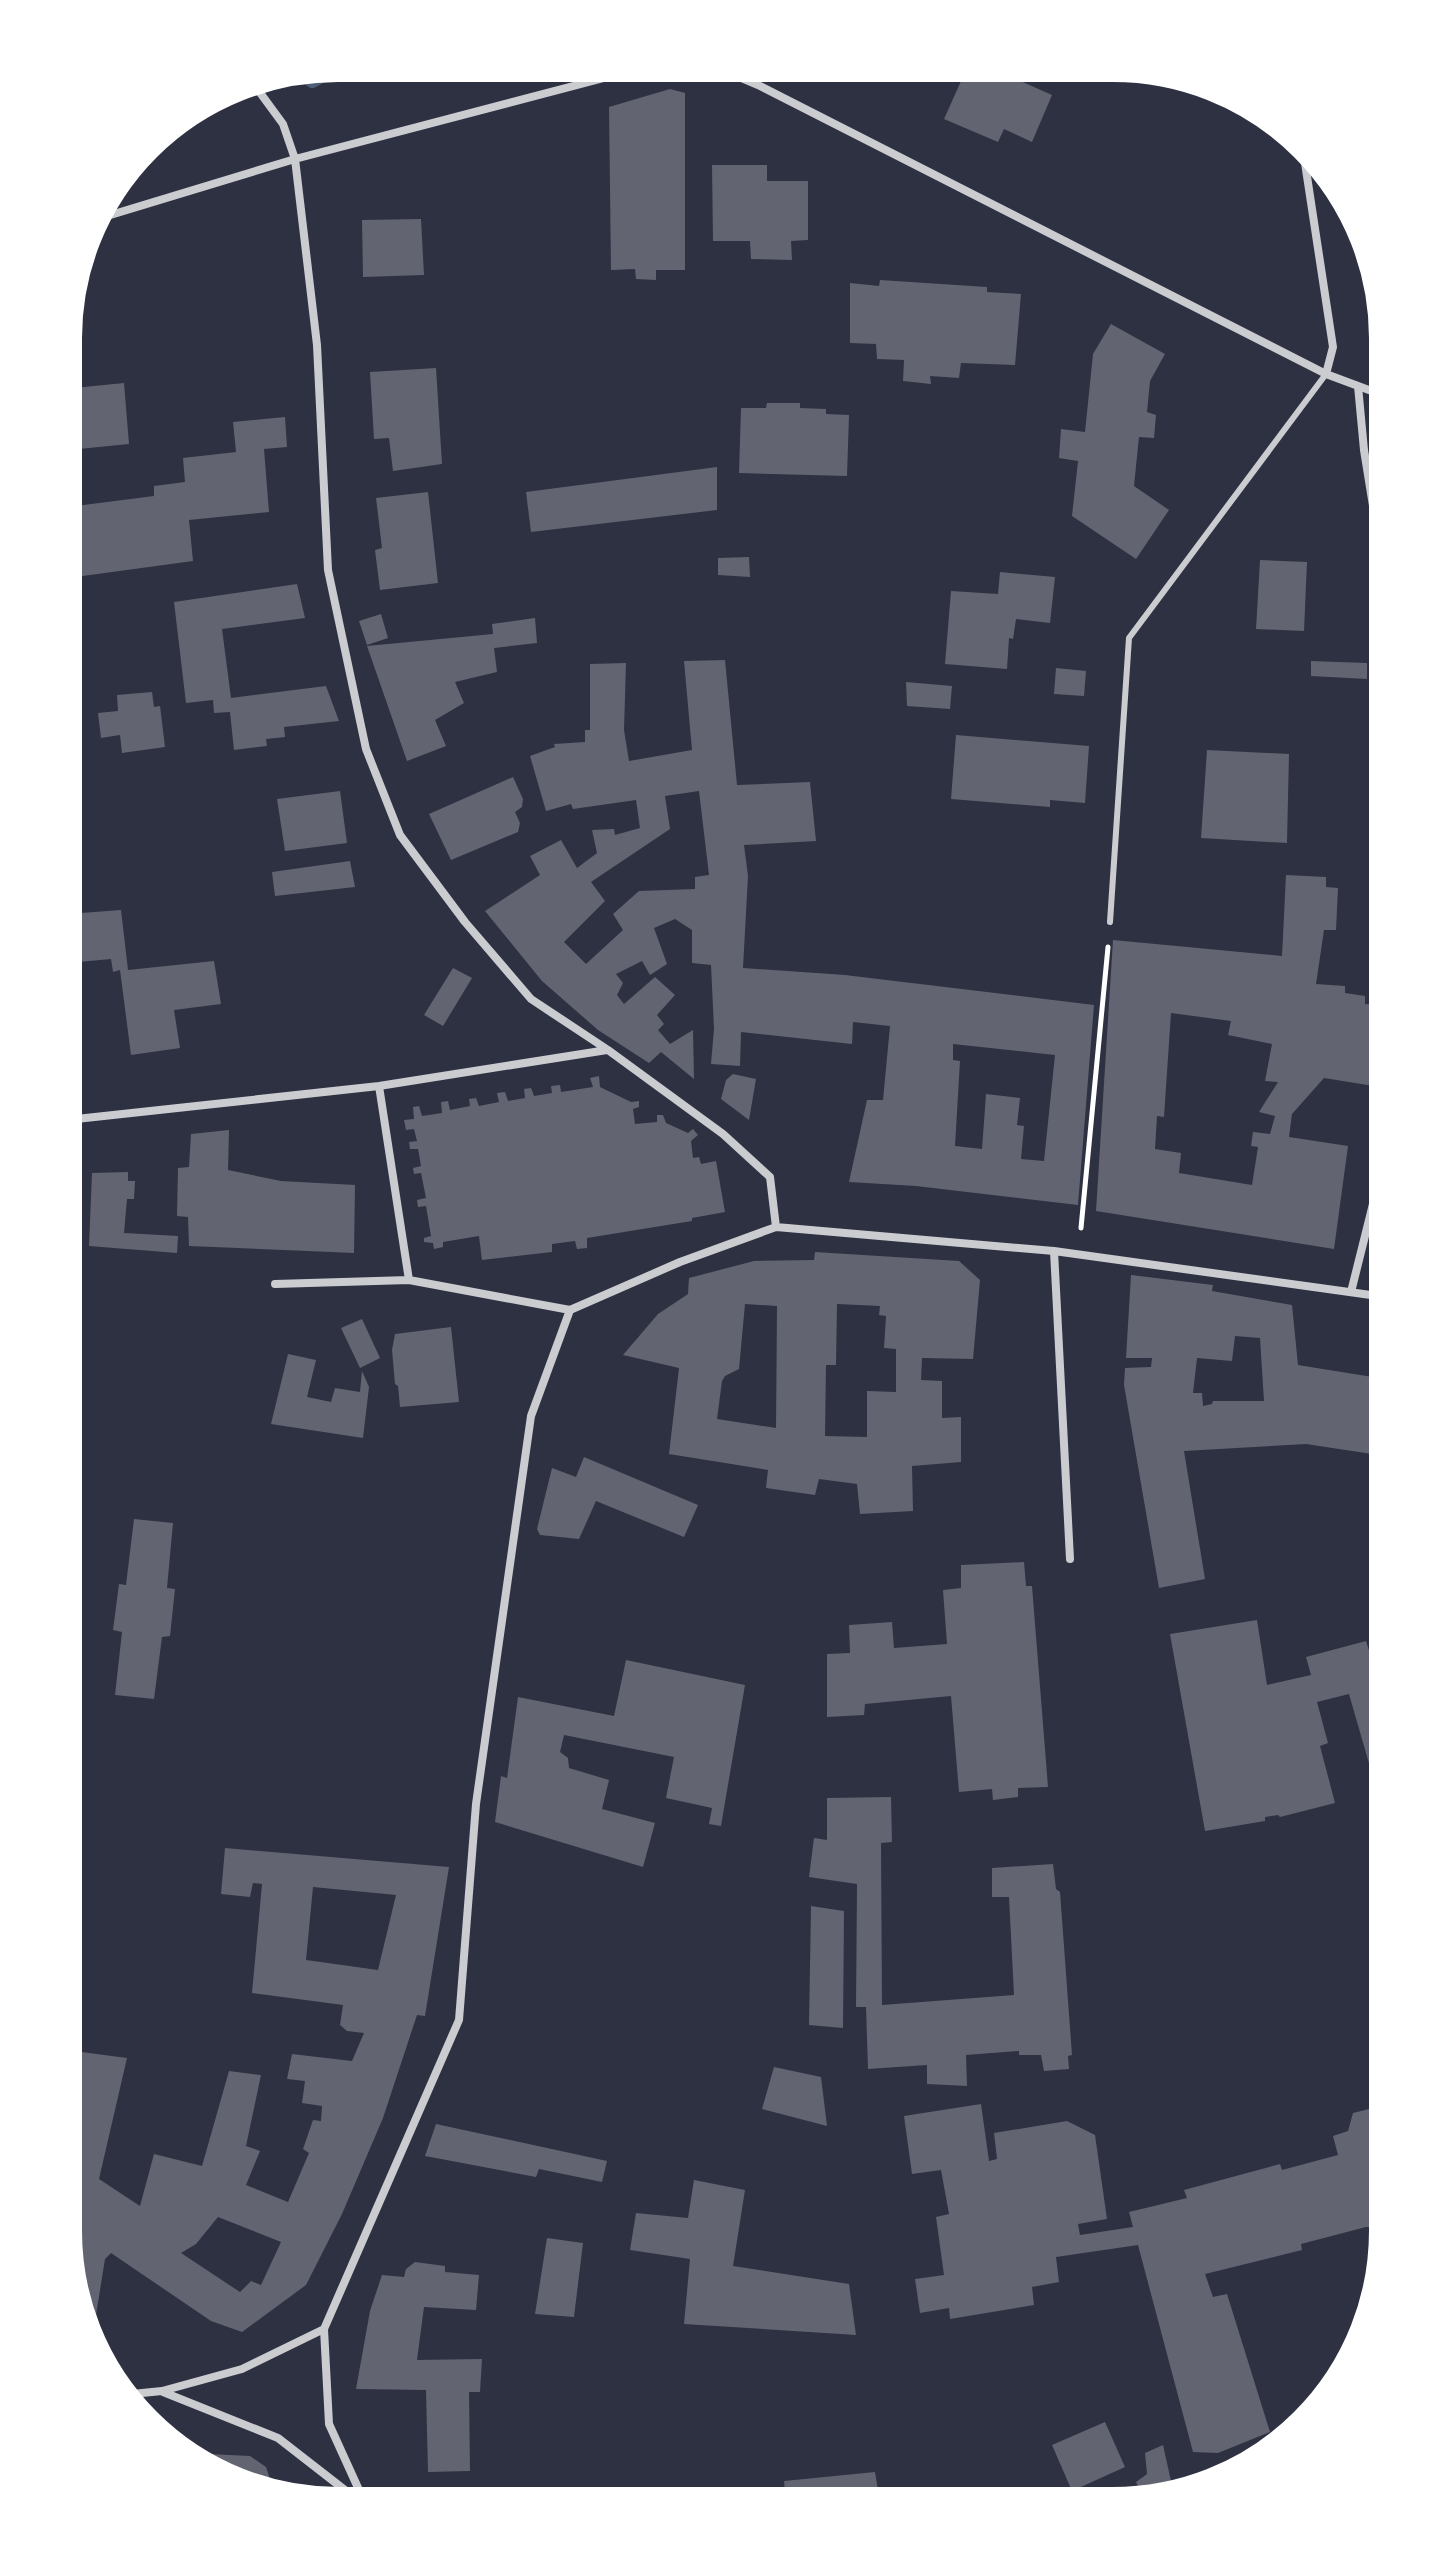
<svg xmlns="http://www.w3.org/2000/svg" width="1451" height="2569" font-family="'Golos Text',sans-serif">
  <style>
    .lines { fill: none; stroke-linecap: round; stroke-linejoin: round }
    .stream { stroke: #4f5d75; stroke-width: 14 }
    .building { fill: #626471; fill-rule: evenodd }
    .path { stroke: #fff; stroke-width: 5 }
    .service { stroke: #caccd0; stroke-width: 6 }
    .minor { stroke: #caccd0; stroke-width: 8 }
    .rim { fill: none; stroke: #fff; stroke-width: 4 }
  </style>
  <rect width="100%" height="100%" fill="#2d3142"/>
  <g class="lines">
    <path class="stream" d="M312,81L340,66"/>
  </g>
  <path class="building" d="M966,70H996L1052,95L1032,142L1004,129L998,142L944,119Z
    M670,89L685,93V270H656V280L636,279L635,269L611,270L609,107Z
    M712,165H767V181H808V240L791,241L792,260L751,259L750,241H713Z
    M421,219L424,275L363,277L362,220Z
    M880,280L987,287V292L1021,294L1015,365L961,363L959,378L930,376L931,384L903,381L904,360L877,359L876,344L850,343V283L879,286Z
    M1111,324L1165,354L1150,381L1147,412L1156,415L1154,438L1139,437L1134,486L1169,510L1136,559L1072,516L1078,461L1059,458L1061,429L1085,432L1093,354Z
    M436,368L442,464L393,471L389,438L374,439L370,372Z
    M124,383L129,444L79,449L74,388Z
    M767,403H800V408L826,409V414L849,415L847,476L739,473L741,408H766Z
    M285,417L287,447L264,449L269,512L189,520L193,561L68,578V507L154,496V486L185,482L183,458L236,452L233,422Z
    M717,467V510L531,532L526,492Z
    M428,492L438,583L380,590L375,550L382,548L376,498Z
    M749,557L750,577L718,575V558Z
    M1260,560L1307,562L1304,631L1256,629Z
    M1000,572L1055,577L1050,623L1016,619L1013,639L1009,638L1007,669L945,664L951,591L998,594Z
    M297,584L305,618L222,629L231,698L326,686L339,721L284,727L285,737L266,739L267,746L234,750L230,712L214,713L213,700L186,703L174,602Z
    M381,614L388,638L367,645L359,621Z
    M535,618L537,643L494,648L497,672L455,682L464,703L435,720L446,746L407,761L367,646L493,634L492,624Z
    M725,660L737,785L810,782L816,841L744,845L748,876L743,968L845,975L1094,1005L1078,1205L916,1186L849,1182L867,1100H883L890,1026L853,1022L852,1044L741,1032L740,1066L711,1064L714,1029L711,965L692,963V930L675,919L654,928L667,964L650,975L642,961L616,974L623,983L617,995L624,1004L655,977L675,995L657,1015L664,1024L658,1030L670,1044L693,1030L694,1079L661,1052L649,1063L598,1030L542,981L485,911L540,875L530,856L561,840L577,868L597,853L592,830L614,829L615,835L640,828L636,800L573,809L571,804L546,811L530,756L555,747L554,744L585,742V730H590V664L626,663L624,730L629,761L692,750L684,661ZM699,791L709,875L695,877V889L639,891L613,914L623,930L586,964L564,942L605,901L591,882L670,829L665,796ZM953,1044L1055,1055L1044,1161L1021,1159L1024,1126L1017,1125L1020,1098L986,1094L982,1149L955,1146L960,1061L953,1060Z
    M1311,661L1367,663V679L1311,676Z
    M1056,668L1086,671L1084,696L1054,694Z
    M906,682L952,686L950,709L907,706Z
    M152,692L154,707L160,706L165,747L122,753L120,735L101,738L98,713L118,711L117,695Z
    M956,735L1089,746L1085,803L1050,800V807L951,799Z
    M1207,750L1289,754L1287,843L1201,838Z
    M513,777L523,799L522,807L515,812L520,823L518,832L451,860L429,814Z
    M340,791L347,843L285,851L277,799Z
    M350,861L355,887L275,896L272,872Z
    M1286,875L1326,877V887L1338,888L1336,930H1324L1316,984L1345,986V993L1365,996V1004L1380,1005V1087L1324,1078L1292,1114L1289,1137L1348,1146L1334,1249L1096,1211L1113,940L1282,956ZM1171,1013L1231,1021L1228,1035L1272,1044L1265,1081L1278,1082L1259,1112L1275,1116L1270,1134L1253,1132L1251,1146L1258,1147L1252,1185L1179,1173L1181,1153L1155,1149L1157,1116L1164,1117Z
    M121,910L128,970L214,961L221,1004L174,1010L180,1048L131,1055L120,970L113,972L111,959L67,963L68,914Z
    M453,968L472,978L443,1026L424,1015Z
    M733,1074L756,1079L749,1120L721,1099L726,1080Z
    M599,1076L600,1087L631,1102L639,1101V1107L633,1109L635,1124L657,1122V1115H663L666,1123L688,1133L693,1129L698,1135L691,1141L693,1158L699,1157L701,1164L716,1161L725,1212L692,1218V1221L587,1238V1248L577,1249L575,1241L552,1244V1252L482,1260L479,1236L443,1242V1247L434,1249L433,1243L424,1242V1238L431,1236L426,1206L418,1207L417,1200L426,1198L421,1173L414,1174L413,1168L421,1166L418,1149H410L409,1142L417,1141L414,1129L406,1130L404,1120L414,1119L413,1107L419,1106L422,1116L442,1113L441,1102L448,1101L450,1110L470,1106L469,1099L476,1098L479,1106L499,1102L497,1093L505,1092L508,1101L525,1098L524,1089L531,1088L534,1096L552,1093L551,1086L560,1085L561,1092L593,1087L590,1078Z
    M229,1130L228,1170L281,1181L355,1185L354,1253L189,1246L188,1217L177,1216L178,1168L189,1167L191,1134Z
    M128,1172V1181H135L134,1199H127L124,1233L178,1236L177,1253L89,1246L92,1173Z
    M815,1252L959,1261L980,1280L973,1359L922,1358L921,1380L942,1381V1418L961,1417V1462L912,1466L913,1511L860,1514L857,1484L819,1479L815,1495L766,1488L768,1470L669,1454L679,1368L623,1355L658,1314L688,1294L689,1278L754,1261L814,1260ZM745,1304L777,1306L776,1428L717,1419L722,1381L725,1376L739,1369ZM837,1304L880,1306L879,1315L886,1316L884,1348L896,1349V1392L867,1391V1437L825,1436L826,1365H836Z
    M1131,1275L1213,1285L1212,1291L1292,1305L1298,1365L1385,1379V1456L1306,1444L1184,1451L1205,1579L1159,1588L1124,1385L1125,1368L1151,1367L1152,1358H1126ZM1235,1336L1260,1338L1264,1401H1213L1212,1404L1203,1406L1202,1393H1193L1197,1358L1232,1361Z
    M362,1319L380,1358L360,1368L341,1328Z
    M451,1327L459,1402L400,1407L398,1386L395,1384L392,1350L395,1334Z
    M288,1354L316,1360L307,1397L331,1402L335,1388L360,1392L362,1371L369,1387L363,1438L271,1424Z
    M584,1457L698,1505L684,1537L596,1501L579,1539L540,1535L537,1529L552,1468L576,1477Z
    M134,1519L173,1523L167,1588L175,1589L170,1636L162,1637L154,1699L115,1695L122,1632L113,1630L119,1584L126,1585Z
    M1024,1562L1026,1586H1032L1048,1787L1018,1788V1797L993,1800L992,1789L959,1792L951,1696L865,1704L864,1715L827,1717V1654L850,1653L849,1625L892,1622L894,1648L947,1644L943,1590L961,1588V1565Z
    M1257,1620L1267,1685L1311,1675L1306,1657L1366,1641L1380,1685L1385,1684V1819L1349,1694L1317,1702L1328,1743L1320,1746L1335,1803L1280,1817L1278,1815L1265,1817V1821L1205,1831L1170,1634Z
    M626,1660L745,1685L721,1826L709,1824L712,1808L666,1798L674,1757L564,1735L560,1752L568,1758L569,1768L609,1780L602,1809L655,1823L643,1867L495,1822L501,1776L507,1778L518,1697L614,1716Z
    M891,1797L892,1842L881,1843L882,2005L1014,1995L1009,1897H992V1868L1053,1864L1056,1889L1060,1892L1072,2055L1068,2056L1069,2069L1044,2071L1041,2055H1019V2051L966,2055L967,2086L927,2084V2065L868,2069L866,2007H856L857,1884L809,1877L814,1838L827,1840V1798Z
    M225,1848L449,1867L425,2016L417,2015L383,2118L342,2214L306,2285L242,2332L211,2321L111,2253L105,2259L92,2340L81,2319L66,2231V2050L127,2058L99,2179L140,2206L154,2154L202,2166L229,2071L261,2075L246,2146L260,2151L246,2185L288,2202L309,2153L303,2149L313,2120L321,2121L322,2106L302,2103L305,2081L287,2079L292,2054L352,2061L364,2033L347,2031L340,2025L343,2005L252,1993L262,1884L253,1883L250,1897L221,1894ZM313,1887L396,1895L378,1970L306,1960ZM218,2217L281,2242L261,2285L251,2281L240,2292L181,2253L196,2244Z
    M811,1906L844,1911L843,2028L809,2025Z
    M66,1937L77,1939L74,1979L66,1978Z
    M774,2067L821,2077L827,2126L762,2109Z
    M981,2104L989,2161L997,2159L994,2133L1067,2121L1095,2135L1107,2219L1078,2224L1080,2235L1133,2227L1129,2212L1187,2198L1184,2190L1280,2164L1282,2170L1338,2155L1333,2136L1348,2131L1353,2113L1377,2107L1384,2114V2227H1366L1301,2244L1302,2250L1205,2274L1213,2297L1227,2294L1270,2432L1218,2453L1193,2452L1138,2245L1056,2257L1059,2282L1032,2287L1034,2305L950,2319L949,2308L920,2313L915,2279L944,2275L936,2217L949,2214L941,2170L912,2174L904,2116Z
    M436,2124L607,2161L602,2182L539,2169L536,2177L425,2156Z
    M694,2180L745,2190L733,2266L849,2284L856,2335L684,2324L690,2259L630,2250L636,2213L688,2218Z
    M547,2238L583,2243L574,2317L535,2314Z
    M415,2262L445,2266V2272L479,2275L476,2310L424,2307L417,2360L482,2359L480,2392H469L470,2471L428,2472L426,2390L356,2389L370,2311L382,2275L404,2277L406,2269Z
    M1105,2422L1125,2467L1072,2491L1052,2445Z
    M1163,2445L1173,2490L1163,2495L1144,2498L1136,2482L1147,2474L1145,2453Z
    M189,2453L250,2456L266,2467L273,2488Z
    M875,2472L880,2502H786L784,2481Z"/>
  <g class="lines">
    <path class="path" d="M1081,1228L1108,947"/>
    <path class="service" d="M1110,922L1129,638L1326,374"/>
    <path class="minor" d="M718,68L758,85L1326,374L1385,396
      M253,83L283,124L295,159L317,345L328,570L366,749L400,835L465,922L531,999L608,1050L723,1134L770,1177L776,1227
      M1303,150L1333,347L1326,374
      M94,220L295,159L642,68
      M1358,386L1364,450L1374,512L1385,672
      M379,1086L409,1280L570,1310
      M67,1120L379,1086L607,1050
      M1054,1251L1070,1559
      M275,1284L409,1280
      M1351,1292L1385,1156
      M324,2329L329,2424L364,2501
      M163,2392L278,2438L359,2501
      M122,2395L162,2391L242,2369L324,2329L459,2020L476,1804L531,1416L570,1310L680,1262L776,1227L1054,1251L1385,1297"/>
  </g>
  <path d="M0 0H1451V2569H0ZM338 80H1113A258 258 0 0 1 1371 338V2231A258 258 0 0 1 1113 2489H338A258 258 0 0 1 80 2231V338A258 258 0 0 1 338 80Z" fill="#fff" fill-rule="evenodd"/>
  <path class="rim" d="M338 80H1113A258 258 0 0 1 1371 338V2231A258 258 0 0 1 1113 2489H338A258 258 0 0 1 80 2231V338A258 258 0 0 1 338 80Z"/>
</svg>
